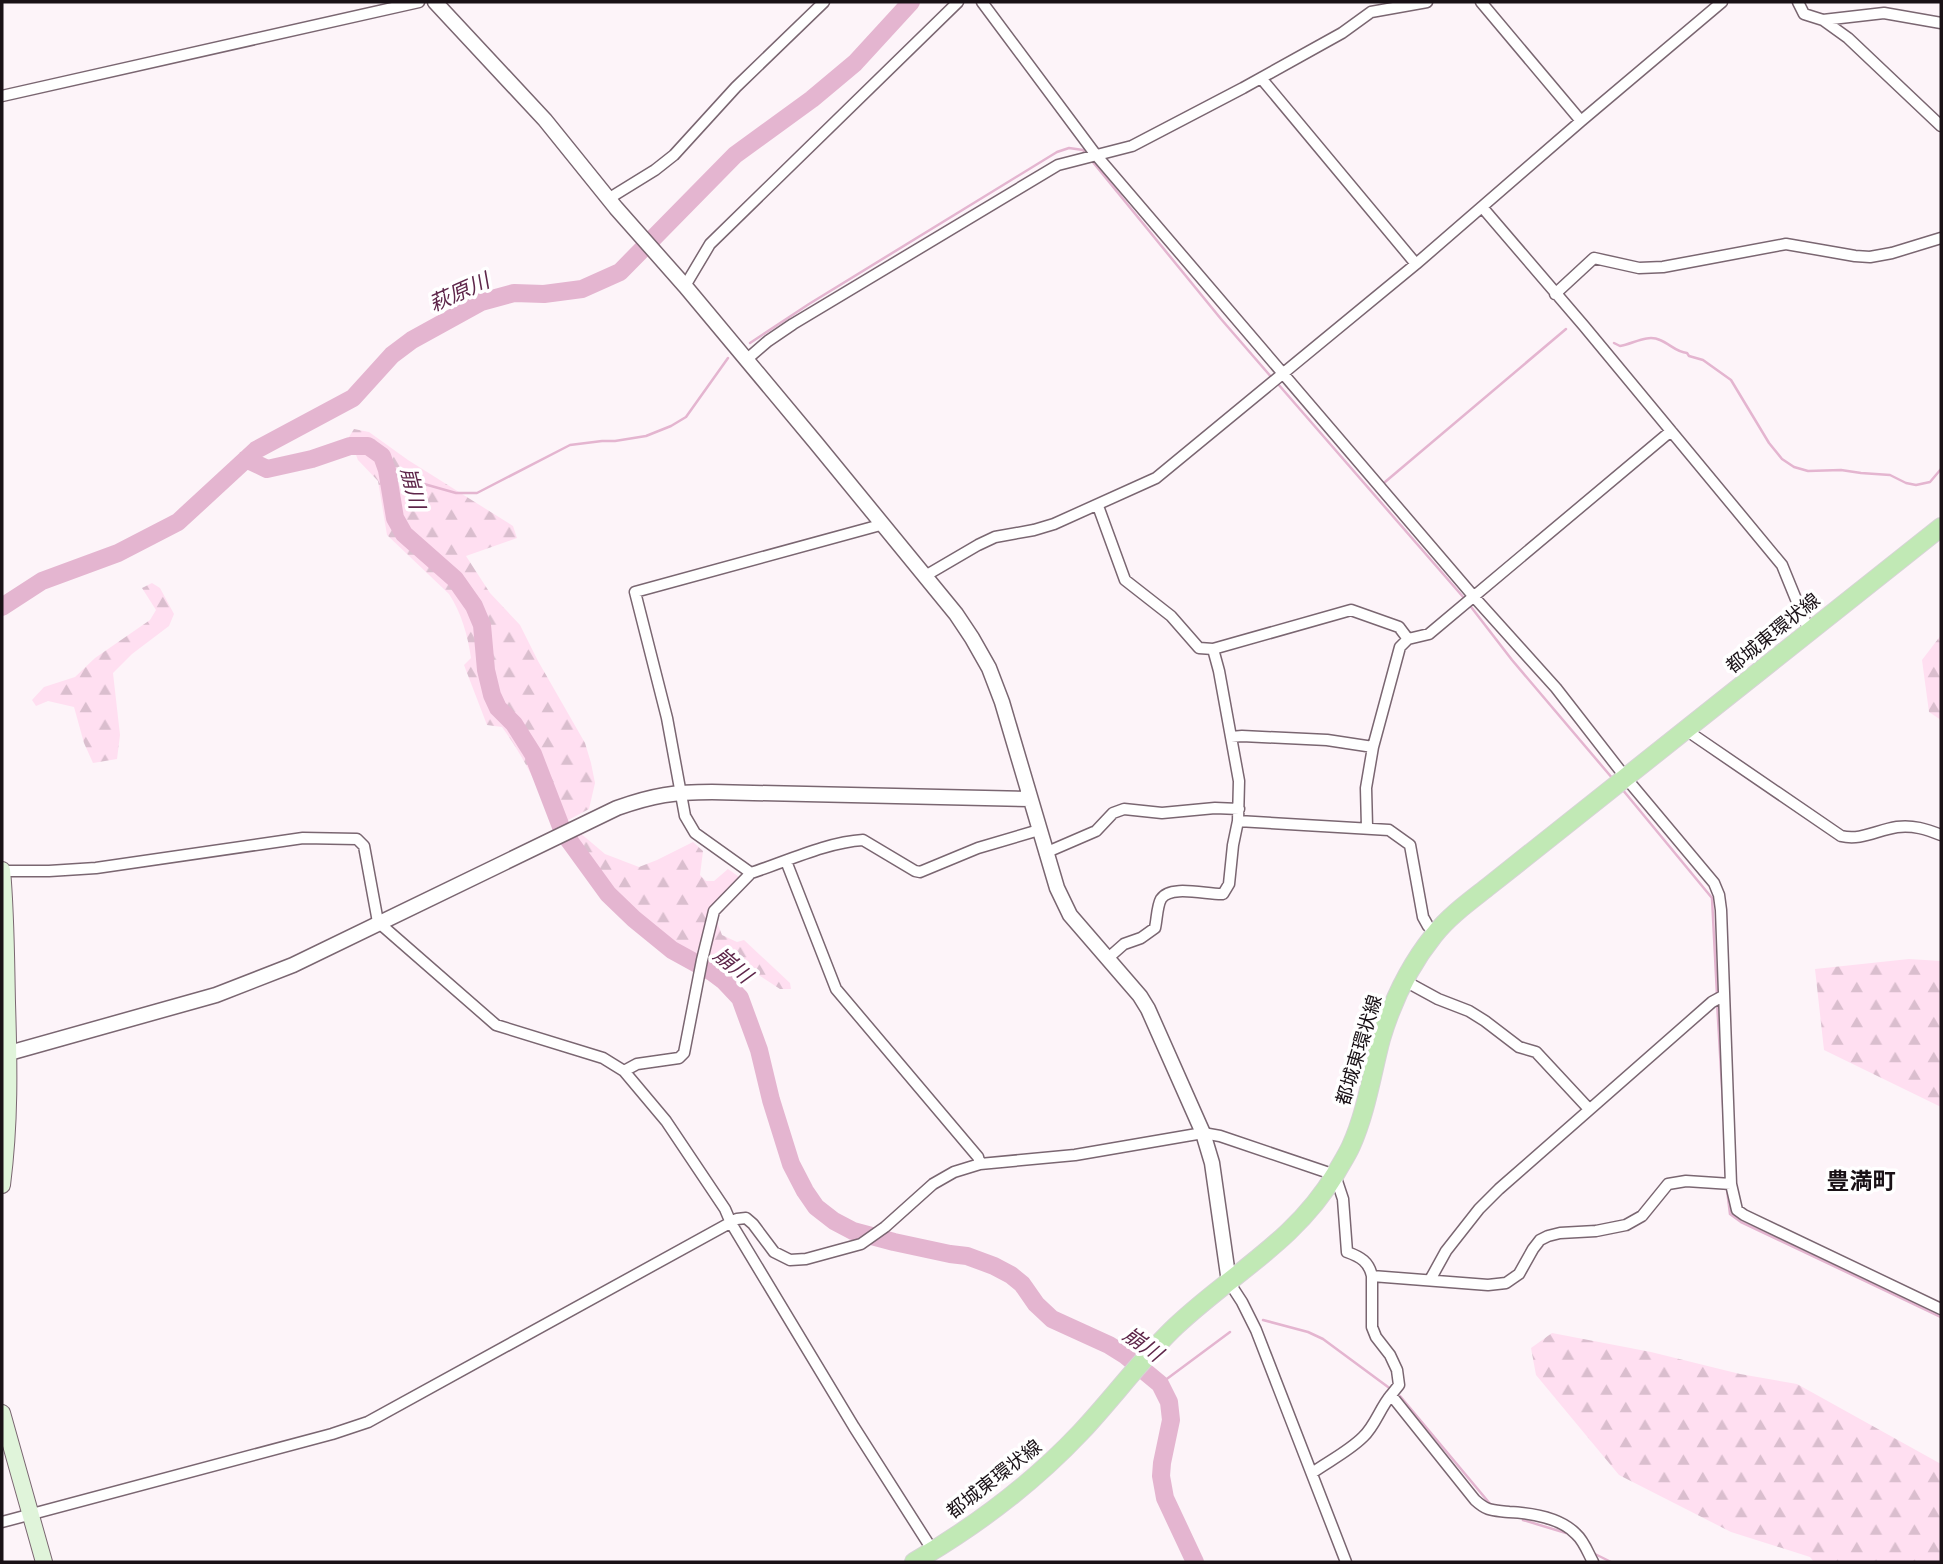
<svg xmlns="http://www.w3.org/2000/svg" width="1943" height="1564" font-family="Cabin,'Noto Sans JP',sans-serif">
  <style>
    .forest { fill: url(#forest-firs) }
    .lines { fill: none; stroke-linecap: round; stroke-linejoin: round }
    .stream { stroke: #e4b5d0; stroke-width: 2.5 }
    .river { stroke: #e4b5d0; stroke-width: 18 }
    .minor-casing { stroke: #7a6671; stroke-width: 13 }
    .tertiary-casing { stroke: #7a6671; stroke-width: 17 }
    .secondary-casing { stroke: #7a6671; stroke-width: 18 }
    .primary-casing { stroke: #d6d4d5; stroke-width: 20 }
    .minor { stroke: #fff; stroke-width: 10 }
    .tertiary { stroke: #fff; stroke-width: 14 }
    .secondary { stroke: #e0f4da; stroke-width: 16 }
    .primary { stroke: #c1e9b5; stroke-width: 18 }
    .labels { text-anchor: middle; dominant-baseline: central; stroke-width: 7; stroke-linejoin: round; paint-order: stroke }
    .street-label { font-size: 19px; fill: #191116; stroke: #fff }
    .water-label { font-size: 21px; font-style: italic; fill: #5e264a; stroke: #fff }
    .quarter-label { font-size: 23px; font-weight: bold; fill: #191116; stroke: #fff }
  </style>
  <defs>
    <pattern id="forest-firs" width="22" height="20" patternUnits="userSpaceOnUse" patternTransform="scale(1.75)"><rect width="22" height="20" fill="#ffdff1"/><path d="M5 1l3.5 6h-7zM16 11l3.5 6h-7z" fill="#dabece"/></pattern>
  </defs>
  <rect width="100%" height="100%" fill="#fdf4f9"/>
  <path class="forest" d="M354,429L369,432L408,460L513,526L517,538L466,556L490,593L520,625L538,661L585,743L591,763L595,783L589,809L555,827C540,790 525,759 502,727L487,725L464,665L471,658C468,636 461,612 449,594L387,535L378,481L358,460L349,437Z
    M152,583L160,588L174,614L169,626L132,654L113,673L120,735L117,759L93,763L84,743L74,707L48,701L36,706L32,700L44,687L75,677L95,658L150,620L156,610L142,588Z
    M1941,635V720L1929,712L1922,660Z
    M579,832L605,854L639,867L657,860L693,842L703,851L700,875L706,881H714L728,869L742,879L724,903L717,922L722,935L737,942L744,940L790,983L791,989H780L754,972L738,978L730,976L672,947L635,916L578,860L564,840Z
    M1909,959L1941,961V1107L1824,1050L1815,969Z
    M1552,1333L1651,1352L1740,1374L1797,1384L1941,1464V1562H1814L1810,1557L1731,1532L1619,1475L1536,1375L1531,1348Z"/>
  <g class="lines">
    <path class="stream" d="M1092,161L1221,319L1273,379
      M750,343L809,304L1057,152L1069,148L1083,150L1085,153
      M1614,343L1620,346C1633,344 1647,334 1660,340C1670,344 1676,352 1687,353L1689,356L1703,360L1731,380L1769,443L1782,459L1794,467L1808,471L1841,470L1861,473L1890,475L1906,483L1916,485L1930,482L1941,469
      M1278,384L1464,598
      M387,470L417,482L456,493H477L570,445L602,441H615L646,436L671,426L686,417L728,358
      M1385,482L1566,329
      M1468,603L1512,660L1613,779
      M1622,789L1712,898L1717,995
      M1717,1002L1724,1121
      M1727,1190L1730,1214L1741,1222L1941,1317
      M1263,1320L1308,1332L1323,1339L1388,1387
      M1160,1384L1230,1332
      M1400,1396L1491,1505
      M1523,1520L1566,1533
      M1595,1554L1611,1562"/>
    <path class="river" d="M246,459L267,469L312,459L350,446H368L382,456L387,470L395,518L404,534L455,579L474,606L482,625L486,670L492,695L498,708L514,724L533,754L563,832L608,894L634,919L672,950L712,972L724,981L740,998L759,1050L771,1100L791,1164L805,1191L816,1207L834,1221L853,1231L894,1242L950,1254L967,1256L994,1266L1011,1275L1022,1284L1036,1304L1052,1319L1109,1345L1125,1355L1160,1384L1169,1402L1171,1420L1162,1463L1161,1476L1165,1498L1195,1562
      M2,607L42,581L118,553L178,522L256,450L353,398L392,355L412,340L481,302L514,293L544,294L582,289L620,272L735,155L812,99L855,63L911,2"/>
    <defs>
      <path id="minor" d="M982,2L1096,155L1475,598L1556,688L1626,778L1714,883L1719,895L1721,910L1731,1184L1737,1210L1744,1215L1941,1309
        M1481,2L1581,121
        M1798,2L1804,14L1823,20L1848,38L1941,126
        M1823,20L1884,13L1941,23
        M1261,78L1416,264
        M2,96L419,2
        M608,199L655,170L674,155L736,87L824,2
        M1482,207L1584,326L1782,565L1809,631
        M685,286L710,244L958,2
        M1555,294L1594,258L1639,268L1663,267L1786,244L1855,256L1870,257L1892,253L1941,238
        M746,360L768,341L793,324L1058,165L1132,146L1243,88L1342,33L1371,12L1427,2
        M1098,506L1125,580L1171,616L1199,648L1213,649L1351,610L1399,627L1408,639
        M884,524L635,592L667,718L685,816L695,833L751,873C785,862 827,842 863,840L915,871L920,872L978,848L1039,830
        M925,576L978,545L995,537L1034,530L1054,524L1156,478L1416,264L1581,121L1722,2
        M1686,730L1841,836C1861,841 1877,830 1897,827C1913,825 1926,829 1941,835
        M1231,737L1242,736L1327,740L1373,747
        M1238,821L1389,830L1410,845L1423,917L1428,926L1435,933
        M1367,827L1366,788L1373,747L1400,647L1408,639L1429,634L1671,431
        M1045,853L1096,831L1113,813L1124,809L1162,813L1215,808L1239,809
        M786,861L836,989L978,1157L980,1164
        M2,871H49L96,868L303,838L357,839L364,846L378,922L496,1025L603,1058L624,1071L666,1121L725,1209L731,1223L854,1427L933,1551
        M1107,959L1124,944L1141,938L1155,928C1157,919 1157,906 1161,899C1170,884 1208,895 1223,894L1229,884L1233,845L1238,821L1239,781L1219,671L1213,649
        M1405,981L1438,999L1469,1011L1485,1021L1519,1047L1536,1052L1589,1109
        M624,1071L637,1064L679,1058L684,1053L702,960L714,911L751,873
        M1372,1276L1488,1285L1506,1283L1519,1274L1533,1249L1540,1240L1548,1236L1560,1233L1596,1231L1626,1225L1642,1216L1668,1184L1686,1181L1731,1184
        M1430,1280L1446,1251L1479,1209L1499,1189L1712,1002L1723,996
        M1229,1282L1242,1302L1256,1330L1346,1562
        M1312,1473C1329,1461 1349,1451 1363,1437C1375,1426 1380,1408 1391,1395
        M2,1522L332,1434L368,1422L737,1219L746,1218L753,1224L774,1252L790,1260L806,1259L861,1244L885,1227L933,1184L954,1172L980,1164L1075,1155L1203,1133L1220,1136L1335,1175L1343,1199L1347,1252C1361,1257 1369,1262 1372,1276V1327L1376,1337L1390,1355L1397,1370L1399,1385L1391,1395L1475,1500C1488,1512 1493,1510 1509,1512C1531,1513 1561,1518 1576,1534C1584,1541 1588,1553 1593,1562"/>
      <path id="tertiary" d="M435,2L545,120L616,208L685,286L816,443L956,614L972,638L989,668L1002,702L1057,888L1070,915L1140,996L1148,1009L1203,1133L1212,1163L1229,1282
        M2,1055L216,995L293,965L617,808C654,795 674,792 712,792L1030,799"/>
      <path id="secondary" d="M2,870C6,914 6,959 7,1003C9,1066 10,1123 2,1185
        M2,1413L44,1562"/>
      <path id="primary" d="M914,1562C974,1527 1033,1483 1081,1432C1113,1398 1142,1358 1176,1326C1232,1273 1295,1242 1336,1173C1341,1164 1347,1155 1351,1146C1366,1113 1372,1073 1381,1039C1392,1002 1410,965 1434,935C1449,916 1470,901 1489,886L1941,527"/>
    </defs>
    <use href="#minor" class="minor-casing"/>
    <use href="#tertiary" class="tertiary-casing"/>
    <use href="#secondary" class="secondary-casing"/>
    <use href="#primary" class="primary-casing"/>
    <use href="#minor" class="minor"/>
    <use href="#tertiary" class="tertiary"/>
    <use href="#secondary" class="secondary"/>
    <use href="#primary" class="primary"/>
  </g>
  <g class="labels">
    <g class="street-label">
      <text transform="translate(1773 633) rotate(-39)">都城東環状線</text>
      <text transform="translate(1359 1050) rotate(-73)">都城東環状線</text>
      <text transform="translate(994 1479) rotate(-38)">都城東環状線</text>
    </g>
    <g class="water-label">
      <text transform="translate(459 292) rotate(-24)">萩原川</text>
      <text transform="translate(413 488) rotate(76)">崩川</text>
      <text transform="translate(733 965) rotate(40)">崩川</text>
      <text transform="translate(1143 1344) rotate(35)">崩川</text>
    </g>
    <g class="quarter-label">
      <text x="1861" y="1181">豊満町</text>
    </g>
  </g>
  <rect width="1943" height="1564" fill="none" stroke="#191116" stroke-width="7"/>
</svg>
